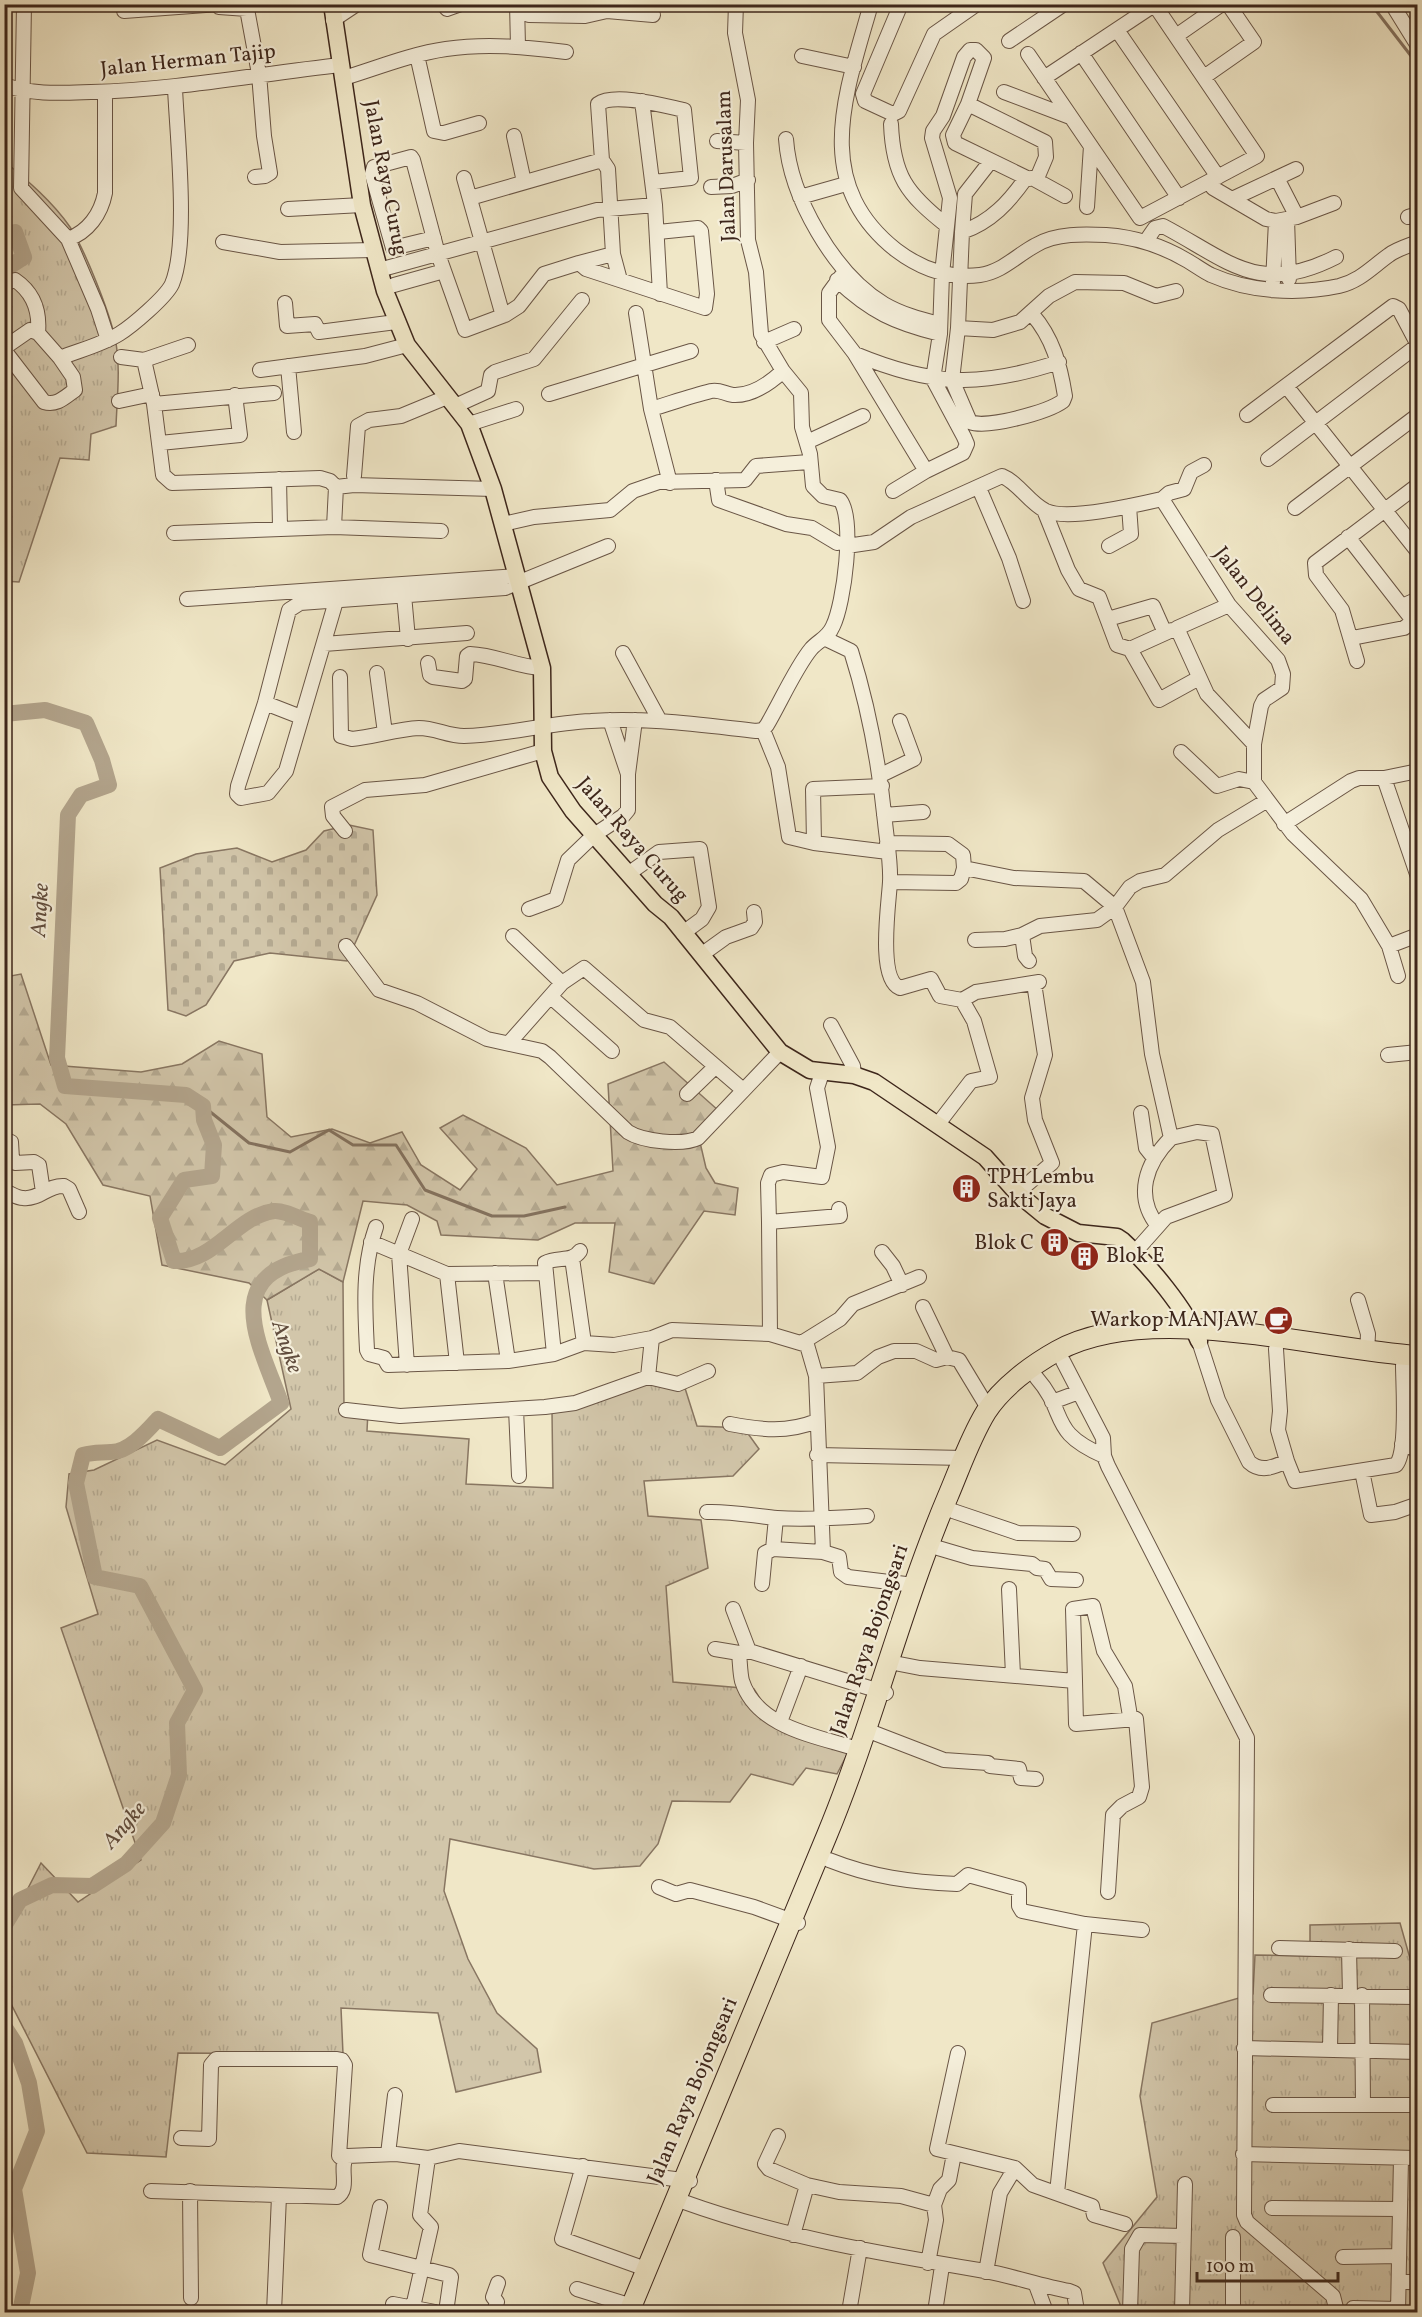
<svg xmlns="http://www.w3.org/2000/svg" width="1422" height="2317" font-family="Vollkorn,serif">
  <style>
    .grass { fill: url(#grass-tufts); stroke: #887662; stroke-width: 1.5 }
    .forest { fill: url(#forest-firs); stroke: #887662; stroke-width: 1.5 }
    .cemetery { fill: url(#cemetery-stones); stroke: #887662; stroke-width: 1.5 }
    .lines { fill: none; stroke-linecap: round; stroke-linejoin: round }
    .stream { stroke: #84725f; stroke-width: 3 }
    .river { stroke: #b3a58d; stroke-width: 16 }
    .minor-casing { stroke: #6a5646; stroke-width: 16 }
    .major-casing { stroke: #3d261b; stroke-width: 19 }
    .highway-casing { stroke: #3d261b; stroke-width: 22 }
    .minor { stroke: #f5efdb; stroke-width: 14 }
    .major { stroke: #f0e7c7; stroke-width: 16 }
    .highway { stroke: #f0e7c7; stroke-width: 20 }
    .labels { text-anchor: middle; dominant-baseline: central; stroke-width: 4.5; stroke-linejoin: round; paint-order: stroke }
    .street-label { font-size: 21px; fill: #3d261b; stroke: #f5efdb }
    .poi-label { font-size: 21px; fill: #3d261b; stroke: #f5efdb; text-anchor: start }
    .water-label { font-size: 22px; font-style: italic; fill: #604c3d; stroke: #f5efdb }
  </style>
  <defs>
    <pattern id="grass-tufts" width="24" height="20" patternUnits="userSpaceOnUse" patternTransform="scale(1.5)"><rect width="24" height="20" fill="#d2c6aa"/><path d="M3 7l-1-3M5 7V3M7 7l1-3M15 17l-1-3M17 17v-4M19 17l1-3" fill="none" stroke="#b5aa92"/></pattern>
    <pattern id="forest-firs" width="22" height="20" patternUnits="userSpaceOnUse" patternTransform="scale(1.5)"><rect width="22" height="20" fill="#d2c6aa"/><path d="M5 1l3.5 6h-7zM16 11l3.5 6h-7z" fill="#b5aa92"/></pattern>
    <pattern id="cemetery-stones" width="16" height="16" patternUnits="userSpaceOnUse" patternTransform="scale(1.5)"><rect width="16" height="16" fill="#d2c6aa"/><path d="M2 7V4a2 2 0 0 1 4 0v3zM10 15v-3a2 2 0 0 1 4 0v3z" fill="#b5aa92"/></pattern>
  </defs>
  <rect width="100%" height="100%" fill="#f0e7c7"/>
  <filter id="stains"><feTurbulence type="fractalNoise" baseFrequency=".00333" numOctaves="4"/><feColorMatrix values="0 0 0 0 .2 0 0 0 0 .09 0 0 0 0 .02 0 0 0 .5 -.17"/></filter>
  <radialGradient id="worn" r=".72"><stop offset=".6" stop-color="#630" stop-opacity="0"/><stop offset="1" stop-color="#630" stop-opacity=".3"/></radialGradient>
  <path class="grass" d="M4,161C27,180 53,202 70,227C85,250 109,311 115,338C121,366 117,398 116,426L91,434L89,460L60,458L19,582L4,581Z
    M319,1269L343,1282L344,1411H368L367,1431L469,1439L466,1484L553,1488L552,1412L647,1380L684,1385L697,1426L744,1428L759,1449L733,1476L644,1481L648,1516L701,1520L708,1568L666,1586L673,1682L754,1689L771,1716L853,1743L837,1774L806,1768L793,1785L751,1774L730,1802L672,1801L658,1844L640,1866L594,1869L450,1839L444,1891L468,1959L497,2013L537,2049L541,2072L456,2092L438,2013L341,2008L343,2054L178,2053L166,2157L87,2153L5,1992L4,1935L41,1863L78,1902L141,1860L61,1628L98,1614L66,1507L69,1474L94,1470L157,1440L225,1465L291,1409L267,1300Z
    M1400,1923L1413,1969L1418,1977L1417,2312H1117L1120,2304L1103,2263L1157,2197L1140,2096L1152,2023L1253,1994L1255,1955L1310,1956V1925Z"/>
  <path class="forest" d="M21,974L51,1065L141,1072L182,1064L219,1041L262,1054L267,1117L291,1137L332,1129L370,1143L402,1132L421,1165L460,1190L477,1169L440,1128L463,1115L526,1148L557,1185L613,1171L608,1084L664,1062L719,1111L699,1138L706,1168L715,1183L738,1188L735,1215L704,1211L654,1284L609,1272L615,1223H575L538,1240L441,1235L437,1221L407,1205L363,1201L343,1282L319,1269L267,1300L249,1283L162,1265L150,1196L103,1185L66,1124L40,1104L5,1105V977Z"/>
  <path class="cemetery" d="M349,825L373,830L377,895L347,961L270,953L234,961L206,1005L186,1016L168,1010L160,868L196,854L237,848L272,862L306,850L324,831Z"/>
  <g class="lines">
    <path class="stream" d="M1371,4L1418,65
      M203,1106L249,1143L290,1152L329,1130L353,1145H396L425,1190L492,1216H524L565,1207"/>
    <path class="river" d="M4,234L15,232L24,257L4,270
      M4,714L45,710L86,723L102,760L109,785L81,795L68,815L57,1058L65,1086L186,1095L203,1106L204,1120L214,1145L212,1176L184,1180L160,1218L174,1261C214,1263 236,1216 274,1211C284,1210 300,1219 310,1222V1259C219,1275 260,1345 281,1403L220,1448L158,1419C147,1431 129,1452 111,1452C100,1453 94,1452 83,1455L76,1483L95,1577L140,1586L195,1690L177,1723L179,1775L163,1823L126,1864L92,1886L52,1885L20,1900L4,1926
      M4,2026L15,2043L29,2083L37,2131L14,2189L28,2273L20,2312"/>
    <defs>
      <path id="minor" d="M24,4L21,188L68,239L98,309L108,340
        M443,4L447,9L461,4
        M517,4L518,46
        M871,4C846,93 810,182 896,250C921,269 949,279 980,275C1002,272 1017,255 1036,245C1056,233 1084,234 1106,235C1135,237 1163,246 1188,261C1195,265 1203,271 1211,275C1250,292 1297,295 1339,286C1360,281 1372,267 1389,255C1397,249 1408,246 1418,242
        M901,4L863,94L865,101L893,114L899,111L934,34L977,4
        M1392,4L1418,46
        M219,7L247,9L259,74L264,136L270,173L265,176L255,177
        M518,9L529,15L585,16L607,11L653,15
        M124,11L219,4
        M333,20L357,4
        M1117,30L1218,177
        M1176,36L1222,4
        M1009,41L1064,4
        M1081,53L1179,198
        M1028,54L1140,218L1257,156L1154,4
        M417,55L434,131L444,133L479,123
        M802,56L854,67
        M1204,77L1254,42L1228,4
        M344,78C377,68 411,54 446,49C487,43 526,47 566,52
        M1044,78L1154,5
        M4,85C34,95 60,93 91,92C175,90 258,74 341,65
        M1004,92L1070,117
        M642,101L655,205L660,294
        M891,124C893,176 907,194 946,225
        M514,136L524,182
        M786,139C790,197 834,274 884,304C901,314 920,319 939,324
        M717,141L746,143
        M602,160L608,169L613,254L620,280
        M990,162L965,194L962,232L958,328L952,380L970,422C987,429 1048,412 1063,401L1065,396C1060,365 1053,338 1032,314
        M464,178L501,309L505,315L519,306L544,274L579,263L586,269L705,308L707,294L701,231L698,228L658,232
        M1277,178L1297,217L1334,203
        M1034,179L1065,196
        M711,187L732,186L748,180
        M1213,188L1266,219L1276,221L1297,217
        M800,197L846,184
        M470,198L602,160L598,104C614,92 665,106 684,110L691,178L653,182
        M1234,198L1296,169
        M1087,207L1091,146
        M288,209L362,205
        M1408,217L1418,214
        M1287,219L1289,279
        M962,232C991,222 1009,202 1026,178
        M434,238L393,248L372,174L374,167L411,157L413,160L438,254L465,330L505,315
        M68,239C88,232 101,214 105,193V92
        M1146,241L1155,228L1163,226C1228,260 1258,297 1336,257
        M223,242L280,252L374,250
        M579,263L613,254
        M379,270L597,210L655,205
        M845,271L829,293V320L855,354L926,471L963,453L967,444L964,437L933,379L940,334L942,274L950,198L932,138L933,131L943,116L964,57L970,50H976L984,58L968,104L953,135L955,143L1029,179L1038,176L1046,157L1045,142L968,104
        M837,280C871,312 895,323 940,334
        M1273,282L1276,221
        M4,284L15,280C34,293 40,311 38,333
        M394,285L444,271
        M285,303L287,326L315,324L319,332L396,322
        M636,313L651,409L670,483
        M958,328L993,330L1020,322L1049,296L1075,282L1124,283L1156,296L1176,291
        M764,342L794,329
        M4,348L30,330L38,333L60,358C80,350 101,345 119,334C132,326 166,297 172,284C189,243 177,135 175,88
        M4,350L44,402C57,406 65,397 75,390L73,377L60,358
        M855,354C932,386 980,388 1059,362
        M121,357L144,360L154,404L163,475L172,483L320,478L330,481L336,487L354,485L493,489
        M144,360L188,345
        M288,366L294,432
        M260,370L365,356L407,345
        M1287,387L1418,552
        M549,394L691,351
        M119,401L152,394
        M154,404L274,393
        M455,406L488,391L491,375L495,372L534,359L582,300
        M651,409C671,403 691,396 711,391C720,389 724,394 733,395C751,396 770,383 783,371
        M1247,415L1393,306L1399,309L1418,345
        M469,424L516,409
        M807,442L863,416
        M160,443L240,435L235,395
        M1268,459L1418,345
        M354,476L358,426L369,420L401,416L447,397
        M279,479L280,527
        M716,480L719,500L786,524L812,528L837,543
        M979,488L1009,558L1023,601
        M893,491L926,471
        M1162,499L1169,493L1184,489L1191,472L1204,465
        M1295,508L1418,415
        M1044,510L1068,570L1079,589L1099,597L1117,645L1130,649L1159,700L1199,678
        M503,524L534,517L610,510L633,491L659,482L745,480L756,466L809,462
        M334,527L336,487
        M174,533L334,527L441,531
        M1348,537L1411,618L1412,622L1404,628L1352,638
        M847,546L874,542L911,517L1002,476C1019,483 1029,503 1046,511C1069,521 1136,505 1162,499L1229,605L1278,660L1283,674L1282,688L1264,700L1261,706L1254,744V782L1293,834L1361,899L1389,946L1418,935
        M1109,546L1131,534L1129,506
        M404,595L408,639
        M187,599L517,576
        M336,601L286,771L268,793L241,798L237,794L238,786L265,703L289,610L300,603L505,588L608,546
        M1229,605L1177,628L1207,694L1254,744
        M1402,606L1418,599
        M1108,619L1153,606L1165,633
        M826,639L851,651C869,708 879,763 885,822C887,842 891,863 890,882C889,902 877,979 900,988L931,979L940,996L962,1000L974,1021L990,1077L971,1081L938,1124
        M324,644L467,633
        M1130,649L1172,630
        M623,653L660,721
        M1357,661L1342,610L1316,575L1315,563L1418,485
        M428,663L430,675L433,677L462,681L465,679L467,656L470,654C496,655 517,667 542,668
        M377,673L385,733
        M340,677L341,736L352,739C374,737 397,729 419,728C435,728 448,736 464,736C506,735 549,723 591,721C647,717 701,725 756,731L763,730L767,725C780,703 796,667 811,649C819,640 828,638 833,626C844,604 855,519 840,500L823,496L813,486L810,454L802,427L801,393L783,371L761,334L756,272L748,240L746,143L748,100L735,33L736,4
        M265,703L301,717
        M610,720L628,774
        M763,730L778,767L789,837L814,843L888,852
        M1181,752L1217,786L1239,779L1254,782
        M881,775L914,759L900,721
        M1384,778L1418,877
        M884,815L923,812
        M1284,824L1351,781L1359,778H1384L1418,771
        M345,831L333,816L332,807L365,790L425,785L543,751
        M814,843L813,789L882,786
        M887,843L948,844L963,855L964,868L1014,878L1084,881L1115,907L1143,982L1152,1054L1171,1138L1197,1132L1212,1134L1225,1195L1166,1217L1135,1252
        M628,874L659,852L700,849L709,907L702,919L683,933
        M890,882L956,883L961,879L964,868
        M529,909L556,899L568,860L594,835L623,816L628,810V774L635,720
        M1022,935L1025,956L1029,961
        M513,936L562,983
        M975,940L1005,939L1022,935L1040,926L1097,920L1115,907L1130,887L1140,881L1165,875L1218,830L1266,801
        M346,946L379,990L417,1003L487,1039L542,1051L550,1057L628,1132C642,1141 682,1146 698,1138L780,1052
        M1389,946L1398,976
        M701,955L726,937L751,928L755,922L754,912
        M551,997L612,1051
        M962,1000L976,992L1039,982
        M831,1025L853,1066L854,1075
        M509,1043L562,983L584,968L644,1020L670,1027L742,1089
        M1388,1055L1418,1052
        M687,1094L715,1067
        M1141,1113L1146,1148L1154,1158
        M4,1139L11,1142L12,1159L15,1163L34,1162L39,1165L43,1192
        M4,1191C11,1193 16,1198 23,1198C39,1200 48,1185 64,1186L69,1189L79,1212
        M1017,1193L1052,1163L1035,1120L1032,1098L1045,1055L1034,983
        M769,1222L768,1183L771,1175L783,1172L822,1177L828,1147L817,1088L822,1073
        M1158,1226C1134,1196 1146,1163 1171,1138
        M376,1227C362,1267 365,1309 367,1350L369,1354L384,1358L388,1365L508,1361L554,1354L584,1343L614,1345L652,1338L672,1330L770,1334L807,1345L816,1376L857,1373L878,1357L894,1351H916L936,1360L947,1357L959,1360L988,1408
        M371,1242L447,1274L546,1273L545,1263C557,1256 572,1263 580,1251
        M882,1252L893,1266L902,1285
        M572,1258L584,1343
        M495,1273L508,1361
        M546,1273L554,1354
        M447,1274L457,1363
        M1358,1300L1368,1334L1367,1352
        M923,1307L947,1357
        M770,1334L769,1222L840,1216L839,1209
        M1199,1341L1218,1400L1249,1462C1261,1473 1274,1467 1287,1461L1295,1481L1396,1465C1408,1451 1403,1386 1403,1365
        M803,1342L840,1319L853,1304L919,1277
        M1276,1349L1280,1411L1278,1430L1287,1461
        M1063,1361L1103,1438L1104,1456L1108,1466L1247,1738L1244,2215L1247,2222L1333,2296L1337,2312
        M407,1365L399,1254L412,1219
        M816,1376L823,1552L839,1557L841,1572L848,1577L914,1585
        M648,1377L652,1338
        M1036,1377C1069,1415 1047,1431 1104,1456
        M1052,1402L1079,1392
        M516,1409L519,1476
        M346,1410L400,1416L545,1407L575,1403L648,1377L678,1384L708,1371
        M730,1424C762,1430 787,1433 817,1421
        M1402,1444L1418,1450
        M817,1455L964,1458
        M1362,1471L1371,1515L1395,1512L1418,1504
        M953,1511L1018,1533L1073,1534
        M707,1512C731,1511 754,1516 777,1518C807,1520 837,1518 867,1516
        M938,1548L972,1558L1032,1564L1037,1568L1045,1569L1051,1579L1076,1580
        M773,1549L823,1552
        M762,1584L765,1553L773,1549L776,1518
        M1009,1589L1013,1675
        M733,1609L749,1651L886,1693
        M715,1649L739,1653L747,1652
        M739,1653C740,1662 740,1673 742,1681C757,1728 817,1736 857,1749
        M889,1662L920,1668L1075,1681L1073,1609L1093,1606L1104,1651L1125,1686L1130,1716L1136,1719L1142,1787L1139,1797L1122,1806L1113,1815L1108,1892
        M1075,1681L1076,1724L1136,1719
        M780,1722L801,1666
        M874,1733L944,1760L988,1763L990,1766L1019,1769L1021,1778L1036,1779
        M829,1860C872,1877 910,1882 957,1884L968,1875L1019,1889V1906L1022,1911L1085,1924L1142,1930
        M659,1887L676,1894L690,1890L754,1907L798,1923
        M1279,1948L1395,1951
        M1349,1949L1350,1995
        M1271,1995L1416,1997
        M1362,1995L1363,2105
        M1244,2048L1418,2052
        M1330,2050L1331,1995
        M958,2053L937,2149L1015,2168L1033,2185L1092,2206L1094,2215L1125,2224
        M1273,2105H1418
        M778,2136L765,2164L769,2169L807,2185L839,2192L901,2196L934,2205
        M181,2138L209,2139L211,2065L216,2059H337L342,2060L345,2065L339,2156L344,2160
        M388,2154L395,2095
        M1243,2154L1416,2158
        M583,2166L562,2239L646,2269
        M151,2191L337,2197C351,2188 338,2167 347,2156L396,2154L428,2158L459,2151L690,2181
        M190,2191L191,2298
        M1057,2193L1085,1924
        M684,2202C781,2237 883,2254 985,2271C1013,2276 1041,2286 1069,2291L1074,2293L1076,2305
        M380,2207L370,2255L449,2275L451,2277L446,2312
        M1272,2208L1399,2209
        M793,2235L807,2185
        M1343,2257L1399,2256
        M928,2263L936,2220L934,2205L940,2189L949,2180L954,2154
        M986,2272L1000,2193L1015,2168
        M1399,2282H1418
        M1036,2285L1046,2312
        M577,2289L632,2306
        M393,2304L435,2312
        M413,2307L431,2227L420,2215L428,2158
        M1353,2308L1398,2309
        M274,2312L279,2196
        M494,2312L497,2302L493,2297L498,2283
        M849,2312L860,2248
        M935,2312L942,2266
        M1130,2312L1132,2249L1140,2235L1183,2236
        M1182,2312L1185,2184
        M1233,2312V2237
        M1398,2312L1401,2158"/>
      <path id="major" d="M332,4L362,205L385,291L407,345L469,424L493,489L542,668L543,751L550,777L573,811L655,904L671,917L780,1052L810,1070L854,1075L874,1082L985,1157L1017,1193L1045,1216L1078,1233L1117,1237L1123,1241C1150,1266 1185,1308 1199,1341"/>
      <path id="highway" d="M629,2312C694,2153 762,1994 827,1835C873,1724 901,1607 948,1496C960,1468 970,1438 986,1412C1002,1387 1032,1365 1057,1351C1150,1300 1313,1349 1418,1356"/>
    </defs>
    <use href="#minor" class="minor-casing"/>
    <use href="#major" class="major-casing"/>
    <use href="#highway" class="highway-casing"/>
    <use href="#minor" class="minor"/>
    <use href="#major" class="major"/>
    <use href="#highway" class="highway"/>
  </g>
  <defs>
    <symbol id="building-disc" viewBox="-11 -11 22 22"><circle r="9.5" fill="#8f2418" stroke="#f5efdb"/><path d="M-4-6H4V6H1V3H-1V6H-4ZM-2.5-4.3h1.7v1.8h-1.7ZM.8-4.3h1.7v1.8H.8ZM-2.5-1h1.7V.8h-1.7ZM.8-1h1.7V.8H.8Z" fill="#fff"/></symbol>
    <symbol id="cafe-disc" viewBox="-11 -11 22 22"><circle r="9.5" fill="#8f2418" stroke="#f5efdb"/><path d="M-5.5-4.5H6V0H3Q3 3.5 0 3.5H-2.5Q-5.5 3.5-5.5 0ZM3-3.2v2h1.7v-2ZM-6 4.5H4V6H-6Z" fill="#fff"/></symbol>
  </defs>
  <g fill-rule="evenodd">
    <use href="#building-disc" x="950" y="1172" width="33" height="33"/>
    <use href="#building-disc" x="1038" y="1226" width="33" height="33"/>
    <use href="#building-disc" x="1068" y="1240" width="33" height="33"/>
    <use href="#cafe-disc" x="1262" y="1304" width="33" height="33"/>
  </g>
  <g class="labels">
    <g class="street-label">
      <text transform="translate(188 61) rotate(-6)">Jalan Herman Tajip</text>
      <text transform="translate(727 166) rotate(-92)">Jalan Darusalam</text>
      <text transform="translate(385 178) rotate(79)">Jalan Raya Curug</text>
      <text transform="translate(1254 596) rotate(52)">Jalan Delima</text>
      <text transform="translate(632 840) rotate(49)">Jalan Raya Curug</text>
      <text transform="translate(870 1640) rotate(-71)">Jalan Raya Bojongsari</text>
      <text transform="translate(693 2091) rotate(-67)">Jalan Raya Bojongsari</text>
    </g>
    <g class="poi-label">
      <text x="987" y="1177">TPH Lembu<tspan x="987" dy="24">Sakti Jaya</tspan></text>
      <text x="1034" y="1243" text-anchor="end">Blok C</text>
      <text x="1106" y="1256">Blok E</text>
      <text x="1258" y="1320" text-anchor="end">Warkop MANJAW</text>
    </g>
    <g class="water-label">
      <text transform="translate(41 910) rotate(-87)">Angke</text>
      <text transform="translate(286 1347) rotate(71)">Angke</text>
      <text transform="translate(125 1826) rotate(-49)">Angke</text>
    </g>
  </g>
  <rect width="1422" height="2317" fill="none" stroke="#f0e7c7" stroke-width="24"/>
  <rect x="6" y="6" width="1410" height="2305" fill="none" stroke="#3d261b" stroke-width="3"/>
  <rect x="12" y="12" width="1398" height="2293" fill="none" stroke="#3d261b" stroke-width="1.5"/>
  <path d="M1197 2272v9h141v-9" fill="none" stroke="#3d261b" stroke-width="3"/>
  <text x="1206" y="2272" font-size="18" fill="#3d261b" stroke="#f5efdb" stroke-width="4.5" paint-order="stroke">100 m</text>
  <rect width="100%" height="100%" filter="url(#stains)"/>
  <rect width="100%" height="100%" fill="url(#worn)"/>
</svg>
